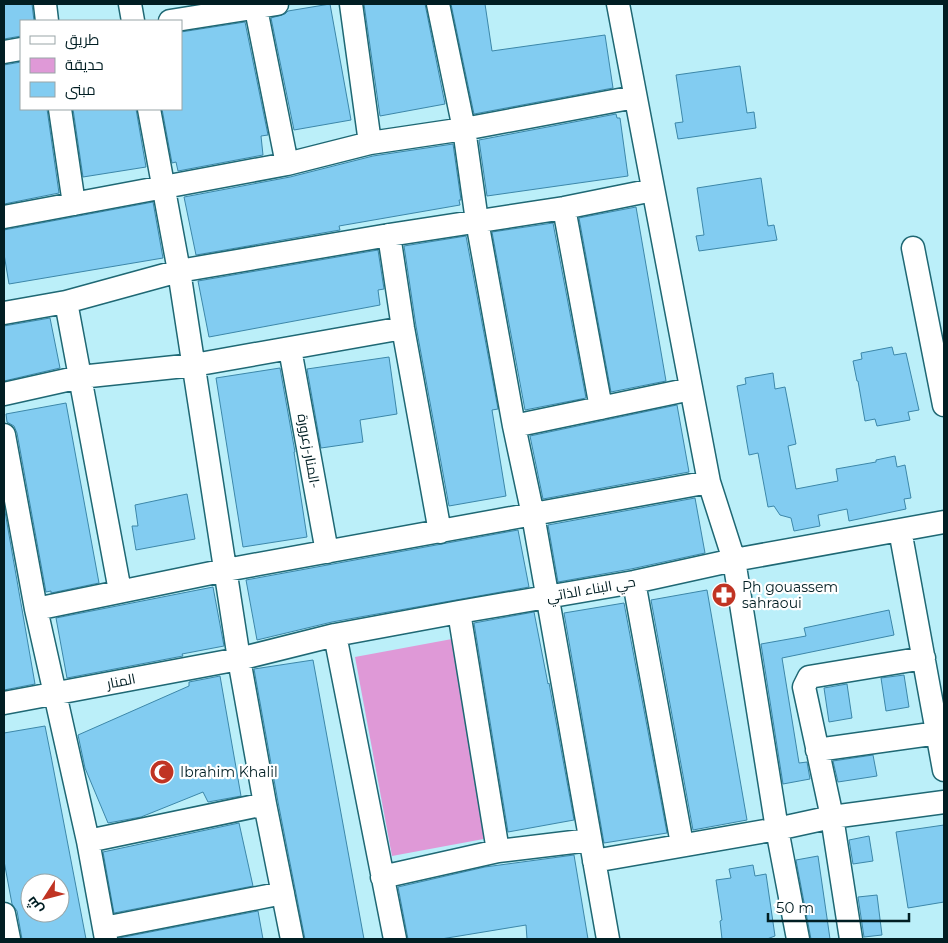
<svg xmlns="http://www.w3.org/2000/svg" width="948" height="943" font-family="Montserrat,Cairo,sans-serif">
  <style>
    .green { fill: #df99d7 }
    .building { fill: #82ccf1; stroke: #3c87a9; fill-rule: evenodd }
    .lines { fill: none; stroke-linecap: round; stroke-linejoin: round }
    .minor-casing { stroke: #1f6874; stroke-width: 25 }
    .minor { stroke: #fff; stroke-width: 22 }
    .labels { text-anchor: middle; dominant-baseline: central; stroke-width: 4.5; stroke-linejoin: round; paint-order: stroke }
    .street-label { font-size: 14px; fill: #011e23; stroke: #fff }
    .poi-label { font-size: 14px; fill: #011e23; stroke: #fff; text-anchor: start }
  </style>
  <rect width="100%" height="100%" fill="#bbeff9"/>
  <path class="green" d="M452,639L489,838L392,856L355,657Z"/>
  <path class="building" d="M4,4H32L34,21H21V36L4,39Z
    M330,4L351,120L294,130L271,18L285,14L288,11Z
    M364,4H425L445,104L380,116Z
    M451,4H485L492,51L605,35L613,88L474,114Z
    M245,22L268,135L261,136L263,155L178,171L176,162L172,163L162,109H181V32Z
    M21,62V109H47L59,193L4,204V65Z
    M740,66L747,113L754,112L756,128L678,139L675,123L683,122L676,75Z
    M73,109H136L146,167L83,177Z
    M616,114L617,118H620L628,176L487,196L479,140Z
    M453,144L461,200H459L460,205L339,226L340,230L196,255L184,197L290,177L373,156Z
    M761,178L768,226L774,225L777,240L699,251L696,236L704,235L697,188Z
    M153,202L163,258L9,284L4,254V230Z
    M636,207L666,381L611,392L579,218Z
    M553,223L586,398L525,410L492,232Z
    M466,236L498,409L492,410L506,496L449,506L416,326L404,246Z
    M378,250L384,289L378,290L380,305L209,337L198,281Z
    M50,318L60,368L4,381V326Z
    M892,347L894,355L906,353L919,410L908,412L910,420L877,426L875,419L865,421L858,381H857L853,361L862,359L861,353Z
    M389,357L397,414L360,420L363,442L321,448L307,369Z
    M280,368L295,452H294L307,537L243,547L216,378Z
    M773,373L775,389L785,387L796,444L788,446L796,489L838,481L836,469L876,462V460L895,456L897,467L905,465L911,498L904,499L906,509L849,521L847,509L818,515L820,526L794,531L791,518L780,515L774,506L768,507L758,453L749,455L737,386L746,384L745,378Z
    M66,403L99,583L51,593V591L46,592L17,433L14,426L7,422L6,414Z
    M677,405L689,472L543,499L530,436Z
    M187,494L195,539L136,550L132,526H138L135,505Z
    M695,498L705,553L631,569L558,582L548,525Z
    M4,506L35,684L4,690Z
    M518,530L529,587L332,622L257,640L246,580Z
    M213,587L224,646L182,654L183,656L67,678L56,618Z
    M707,590L747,820L693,830L651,600Z
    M624,603L667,833L604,843L564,613Z
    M889,610L894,635L782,658L799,763L807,762L810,779L783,784L761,644L806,636L804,628Z
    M534,612L548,684L549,683L574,820L508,832L474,623Z
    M313,660L364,939H305L278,802L254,669Z
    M904,675L909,707L886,711L881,678Z
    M220,676L241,796L208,802L203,792L141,817L108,823L85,768L78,735L189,686V682Z
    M847,684L852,718L829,722L824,688Z
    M45,726L51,756L86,939H22L17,911L12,904L4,861V733ZM30,883H60V913H30Z
    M873,755L877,776L838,782L833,761Z
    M239,823L253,886L114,913L103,852Z
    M944,825V902L908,908L896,832Z
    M869,836L873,861L853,864L849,840Z
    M574,855L588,939H527L526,925L441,939H408L398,887L485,867Z
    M818,856L827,918L830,939H811L796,860Z
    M753,865L755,876L766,874L775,936L767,939H722L720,921L722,920L716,880L731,878L729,869Z
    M877,895L882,935L864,937L858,897Z
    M258,911L263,939H119V938Z"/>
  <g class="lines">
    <defs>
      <path id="minor" d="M45,4L47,21
        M130,4L133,21
        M255,4L287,164
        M351,4L370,143
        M438,4L464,129L477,221L514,426L533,515L608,939
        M618,4L709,482L734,560L777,829L798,939
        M170,21L277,4
        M4,52L21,49
        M60,109L74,204
        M149,109L179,271L239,659L265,804L292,939
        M564,208L601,408
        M4,217L287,164L370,143L464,129L635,97
        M389,235L403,328L440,532
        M913,248L944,405
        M66,302L120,591
        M4,313L66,302L179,271L389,235L564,208L653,190
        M290,349L327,552
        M4,394L80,377L194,365L403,328
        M514,426L691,389
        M4,435L36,609L88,841L106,939
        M900,530L944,770
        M634,582L682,844
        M36,609L226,570L709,482
        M459,612L498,851
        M335,635L395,939
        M4,703L239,659L335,635L459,612L634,582L734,560L944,522
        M817,750L938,733
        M88,841L265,804
        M594,861L777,829L832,817L944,802
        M382,877L498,851L590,840
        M4,914L9,939
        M104,928L283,893
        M851,939L832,817L804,687L809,677L924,658"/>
    </defs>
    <use href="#minor" class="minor-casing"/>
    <use href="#minor" class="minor"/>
  </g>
  <defs>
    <symbol id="pharmacy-disc" viewBox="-11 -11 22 22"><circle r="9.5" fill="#c03423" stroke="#fff"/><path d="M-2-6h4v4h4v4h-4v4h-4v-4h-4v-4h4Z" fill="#fff"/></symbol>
    <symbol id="mosque-disc" viewBox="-11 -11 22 22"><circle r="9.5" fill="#c03423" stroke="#fff"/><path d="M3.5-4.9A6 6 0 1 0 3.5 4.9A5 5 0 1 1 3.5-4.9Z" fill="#fff"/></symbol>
  </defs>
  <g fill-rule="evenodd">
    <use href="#pharmacy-disc" x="710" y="581" width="28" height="28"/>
    <use href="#mosque-disc" x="148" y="758" width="28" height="28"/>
  </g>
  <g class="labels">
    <g class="street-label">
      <text transform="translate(309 451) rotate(80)">المنار-زعرورة-</text>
      <text transform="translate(591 589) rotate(-10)">حي البناء الذاتي</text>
      <text transform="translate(121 681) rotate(-11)">المنار</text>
    </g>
    <g class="poi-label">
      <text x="742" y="587">Ph gouassem<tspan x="742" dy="16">sahraoui</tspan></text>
      <text x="180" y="772">Ibrahim Khalil</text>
    </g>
  </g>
  <rect width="948" height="943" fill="none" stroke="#011e23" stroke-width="10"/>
  <rect x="20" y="20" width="162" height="90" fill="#ffffff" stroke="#99a5a7"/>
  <rect x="30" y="36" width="25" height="8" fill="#ffffff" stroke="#99a5a7"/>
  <text x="65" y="45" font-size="15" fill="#011e23">طريق</text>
  <rect x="30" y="58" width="25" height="15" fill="#df99d7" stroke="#99a5a7"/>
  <text x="65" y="70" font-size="15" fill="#011e23">حديقة</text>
  <rect x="30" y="82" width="25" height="15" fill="#82ccf1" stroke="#99a5a7"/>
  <text x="65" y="95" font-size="15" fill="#011e23">مبنى</text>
  <g transform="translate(45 898) rotate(234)"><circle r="24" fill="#ffffff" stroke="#99a5a7"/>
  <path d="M0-4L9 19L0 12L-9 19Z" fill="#c03423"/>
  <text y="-8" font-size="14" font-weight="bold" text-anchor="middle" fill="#011e23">ش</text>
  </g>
  <path d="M768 913v8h141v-8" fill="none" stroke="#011e23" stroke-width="2.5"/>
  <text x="776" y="913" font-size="15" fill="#011e23" stroke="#ffffff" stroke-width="4" paint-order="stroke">50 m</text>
</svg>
